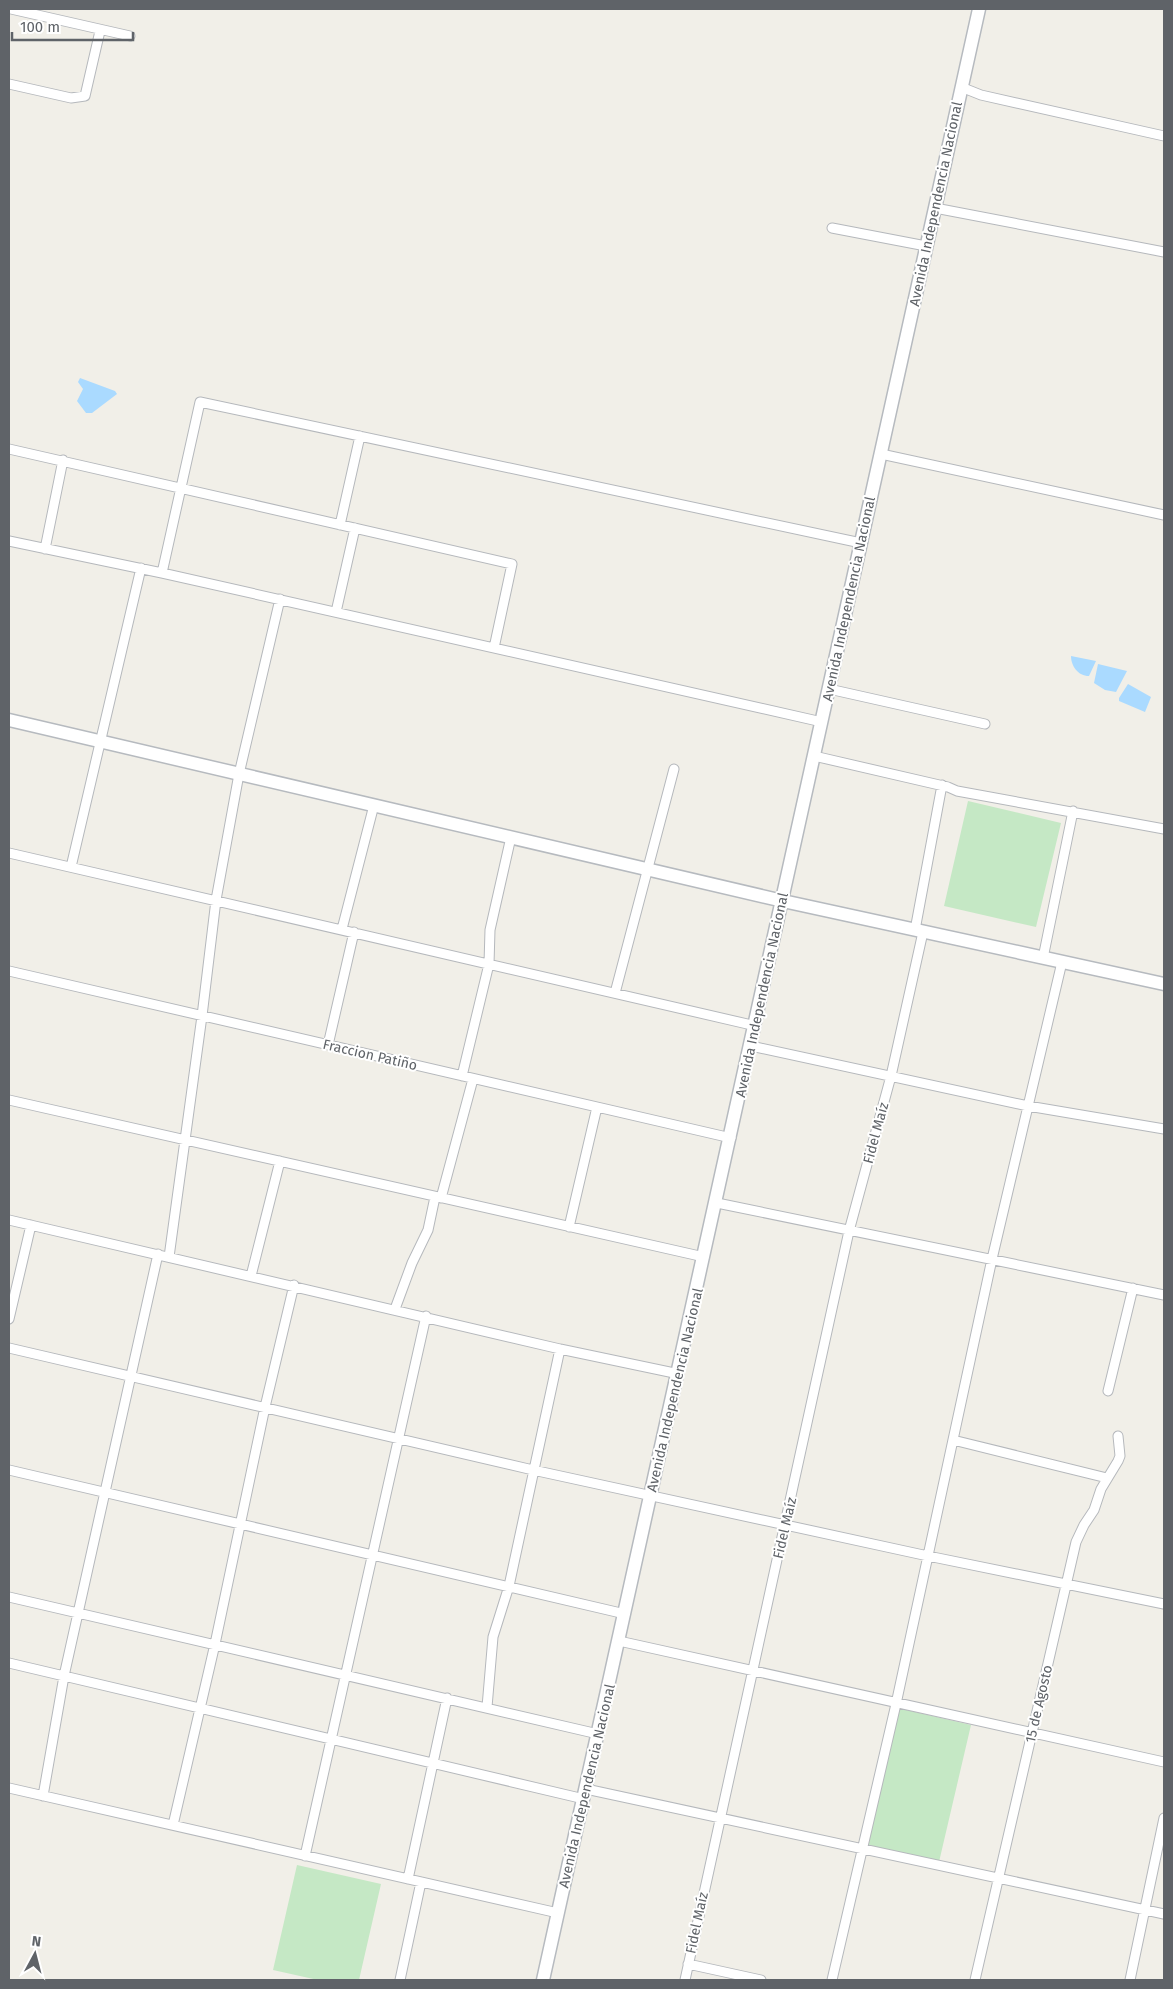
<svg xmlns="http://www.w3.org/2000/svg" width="1173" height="1989" font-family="'Fira Sans',sans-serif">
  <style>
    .green { fill: #c5e8c5 }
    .water { fill: #aadaff }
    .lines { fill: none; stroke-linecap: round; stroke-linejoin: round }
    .street-casing { stroke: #b5b8bc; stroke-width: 11 }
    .secondary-casing { stroke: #b6babf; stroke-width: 15 }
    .street { stroke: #fff; stroke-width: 9 }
    .secondary { stroke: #fff; stroke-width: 12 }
    .labels { text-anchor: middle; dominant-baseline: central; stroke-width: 4; stroke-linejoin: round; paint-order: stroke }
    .street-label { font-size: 14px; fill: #5f6368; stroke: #fff }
  </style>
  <rect width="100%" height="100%" fill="#f1efe8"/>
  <path class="green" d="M968,801L1061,823L1036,927L944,906Z
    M898,1708L971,1725L939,1862L864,1846Z
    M297,1865L381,1884L359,1980H318L273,1970Z"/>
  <path class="water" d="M80,378L115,391L117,394L92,413H86L77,401L83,389L78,382Z
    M1071,656L1096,661L1089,676C1078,676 1071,666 1071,656Z
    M1098,664L1127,671L1116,692L1105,690L1094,683Z
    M1128,684L1151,697L1145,712L1119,701V698Z"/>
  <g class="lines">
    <defs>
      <path id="street" d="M11,9L130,36
        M9,84L71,98L85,96L100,31
        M961,87L981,95L1164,136
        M935,208L1164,252
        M832,228L926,246
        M9,449L512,564L494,648
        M881,454L1164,515
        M340,525L360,436
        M9,541L162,573L822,722
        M45,549L63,460
        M162,573L200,402L861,543
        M336,612L355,528
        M829,689L985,724
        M814,756L948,787L957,791L1164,829
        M9,853L756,1026
        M71,867L141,568
        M342,929L374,805
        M915,930L942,785
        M1043,958L1073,811
        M9,971L731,1138
        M615,993L674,769
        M328,1045L354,932
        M751,1046L1028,1106L1164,1129
        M462,1076L489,964L490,930L511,837
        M9,1100L704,1257
        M441,1198L473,1079
        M717,1203L1164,1295
        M9,1220L560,1349L679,1374
        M569,1227L597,1107
        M169,1257L202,1016L216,900L239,774L280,599
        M251,1276L280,1161
        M395,1309L412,1263L428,1230L435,1197
        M9,1319L31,1225
        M9,1348L533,1470L928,1556L1164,1604
        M1108,1391L1133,1288
        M953,1440L1107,1478
        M9,1470L625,1614
        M9,1597L598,1734
        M619,1641L1164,1762
        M9,1663L584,1799
        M487,1707L493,1637L509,1586L560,1349
        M9,1788L558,1913
        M586,1789L1164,1914
        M43,1796L64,1676L158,1254
        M173,1825L215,1644L265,1407L294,1285
        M305,1856L426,1316
        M408,1879L447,1698
        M688,1964L761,1980
        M400,1980L421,1882
        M685,1980L849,1231L891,1076L923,932
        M832,1980L896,1704L992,1259L1062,962
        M975,1980L1076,1542L1084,1525L1094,1510L1101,1489L1118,1461L1120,1456L1118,1436
        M1130,1980L1164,1818"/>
      <path id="secondary" d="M9,720L783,901L1164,984
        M543,1980L979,9"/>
    </defs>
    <use href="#street" class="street-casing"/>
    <use href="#secondary" class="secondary-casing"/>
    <use href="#street" class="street"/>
    <use href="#secondary" class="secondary"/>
  </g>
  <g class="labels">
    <g class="street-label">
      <text transform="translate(936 204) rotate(-78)">Avenida Independencia Nacional</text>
      <text transform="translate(849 599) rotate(-78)">Avenida Independencia Nacional</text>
      <text transform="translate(762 995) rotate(-78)">Avenida Independencia Nacional</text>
      <text transform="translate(370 1055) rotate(13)">Fraccion Patiño</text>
      <text transform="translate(876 1133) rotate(-75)">Fidel Maíz</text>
      <text transform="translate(675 1390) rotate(-77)">Avenida Independencia Nacional</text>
      <text transform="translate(785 1528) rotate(-77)">Fidel Maíz</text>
      <text transform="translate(1039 1704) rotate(-77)">15 de Agosto</text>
      <text transform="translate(587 1786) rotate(-77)">Avenida Independencia Nacional</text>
      <text transform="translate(697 1923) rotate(-78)">Fidel Maíz</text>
    </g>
  </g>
  <rect width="1173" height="1989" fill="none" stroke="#5f6368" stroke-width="20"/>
  <g transform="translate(35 1954) rotate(7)" stroke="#ffffff" stroke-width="4" paint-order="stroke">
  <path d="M0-4L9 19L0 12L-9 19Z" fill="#5f6368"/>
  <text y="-8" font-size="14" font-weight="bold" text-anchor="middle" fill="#5f6368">N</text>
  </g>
  <path d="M12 32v8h121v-8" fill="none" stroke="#5f6368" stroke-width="2.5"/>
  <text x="20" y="32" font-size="15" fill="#5f6368" stroke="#ffffff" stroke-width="4" paint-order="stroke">100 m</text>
</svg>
